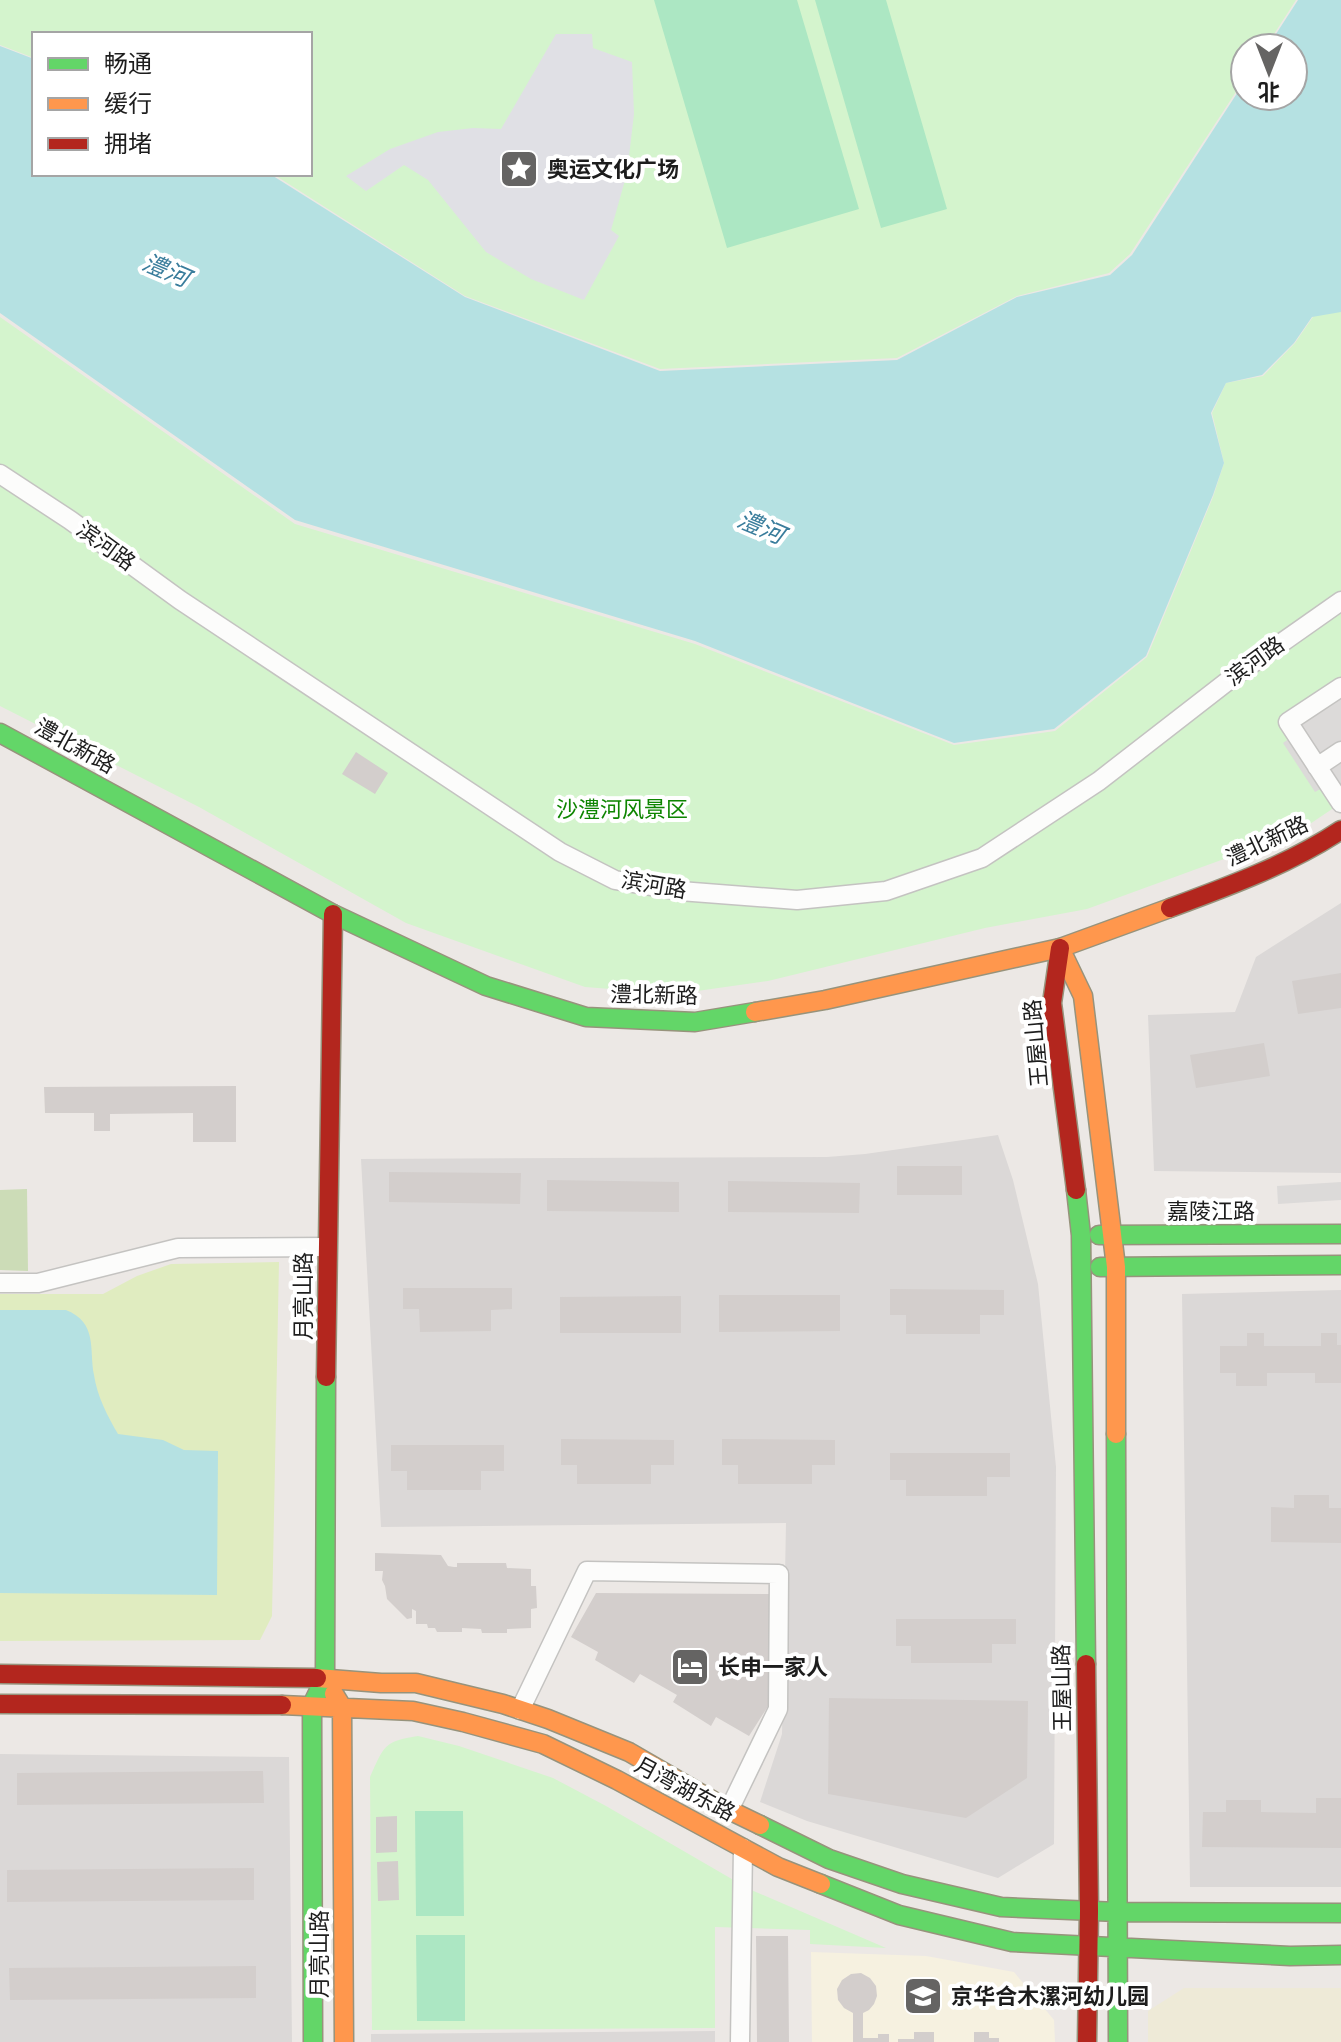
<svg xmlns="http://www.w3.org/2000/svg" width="1341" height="2042" font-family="Montserrat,'Noto Sans SC',sans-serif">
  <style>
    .residential { fill: #dbd8d7 }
    .education { fill: #f6f1e0 }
    .farmland { fill: #eeead7 }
    .grass { fill: #e0ecc0 }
    .forest { fill: #ccdcb7 }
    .park { fill: #d4f4cd }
    .pitch { fill: #ace7c3 }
    .parking { fill: #dcdad9 }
    .plaza { fill: #e0e0e5 }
    .water { fill: #b5e1e2 }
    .building { fill: #d3cecc }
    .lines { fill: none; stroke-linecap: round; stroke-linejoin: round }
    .street-casing { stroke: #c4c3c1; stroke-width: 21 }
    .fast-casing { stroke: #97937c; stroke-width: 21 }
    .slow-casing { stroke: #97937c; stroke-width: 21 }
    .jam-casing { stroke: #97937c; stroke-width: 21 }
    .street { stroke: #fcfcfb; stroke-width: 18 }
    .fast { stroke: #63d668; stroke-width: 18 }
    .slow { stroke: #ff974d; stroke-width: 18 }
    .jam { stroke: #b3261e; stroke-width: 18 }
    .labels { text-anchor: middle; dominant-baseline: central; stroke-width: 8; stroke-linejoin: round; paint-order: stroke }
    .poi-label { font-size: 22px; font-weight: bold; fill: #1d1d1d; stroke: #fff; text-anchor: start }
    .street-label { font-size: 22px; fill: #1d1d1d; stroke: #fff }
    .park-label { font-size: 22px; fill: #0e8501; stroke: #fff }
    .water-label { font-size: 24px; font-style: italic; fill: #3a7d9c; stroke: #fff }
  </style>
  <rect width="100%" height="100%" fill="#ece8e5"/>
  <path class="residential" d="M1341,903V1173L1154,1171L1148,1015L1235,1012L1256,957Z
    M998,1135L1013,1180L1038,1284L1056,1467L1054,1844L998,1878L807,1821L760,1802L782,1734L786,1523L381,1527L361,1159L827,1157L865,1154Z
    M1341,1290V1887H1190L1182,1294Z
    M0,1754L289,1757L292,2042H0Z
    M715,2031V2042H371V2034Z"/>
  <path class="education" d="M811,1952L926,1956L1014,1972L1054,2020L1055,2042H812Z"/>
  <path class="farmland" d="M1184,1988H1341V2042H1148V2011Z"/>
  <path class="grass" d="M279,1262L272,1616L260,1640L0,1641V1294H103L137,1276L171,1264Z"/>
  <path class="forest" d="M27,1189L28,1271L0,1270V1190Z"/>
  <path class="park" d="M0,0H1296L1265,48H1245V78L1130,254L1109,273L1017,296L897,358L660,369L465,296L273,174H310V34H34V58L0,45Z
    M1341,276V803L1298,832L1087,909L985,928L768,981L676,994L585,987L406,923L199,807L0,706V317L295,524L695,644L954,745L1055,731L1147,657L1213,497L1224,463L1212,413L1226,383L1263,376L1295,343Z
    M418,1736L459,1746L553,1778L606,1806L749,1889L886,1948L810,1944V1930L715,1927V2028L372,2030L370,1777C384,1746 384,1741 418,1736Z"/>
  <path class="pitch" d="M654,0H797L859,209L727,248Z
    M815,0H886L947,209L881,228Z
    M415,1811H463L464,1916H416Z
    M416,1935H465V2021H417Z"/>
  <path class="parking" d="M1341,680V810L1324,787L1315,792L1283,743L1290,738L1279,721Z
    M1341,1182V1200L1278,1204L1277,1186Z"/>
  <path class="plaza" d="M556,34H592L593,48L632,62L634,114L627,173L611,230L619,236L584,300L531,279L486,252L428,180L404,165L366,191L346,176L390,149L438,132L473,128L501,129Z"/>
  <path class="water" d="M1298,0H1341V312L1312,317L1294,343L1262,375L1226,383L1211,413L1224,463L1213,495L1146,656L1054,729L954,743L695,641L295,520L0,313V46L34,59V174H270L465,297L660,371L897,360L1017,297L1110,275L1132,255L1245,81V96H1293V48H1267Z
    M0,1310H66C98,1323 89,1349 94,1375C97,1396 108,1417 118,1434L163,1440L184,1450L218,1451L217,1595L0,1593Z"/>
  <path class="building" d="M356,752L388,773L375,794L342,774Z
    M1341,973V1008L1298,1014L1292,981Z
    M1264,1043L1270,1076L1196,1088L1190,1055Z
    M236,1086V1142H193V1113L110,1114V1131H94V1113H45L44,1087Z
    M897,1166H962V1195H897Z
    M389,1172L521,1173L520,1204L389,1202Z
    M547,1180L679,1182V1212L547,1211Z
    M728,1181L860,1183L859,1213L728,1212Z
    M403,1288H512V1309L491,1310V1331L420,1332L419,1309H403Z
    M890,1289L1004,1290V1315H980V1334H906V1315H890Z
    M719,1295H840V1331L719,1332Z
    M681,1296V1333H560V1297Z
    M1247,1333H1264V1346H1321V1333H1337V1345H1341V1383H1315V1373H1267V1386H1236V1373H1220V1346H1247Z
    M561,1439L674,1440V1465H651V1484H577V1465H561Z
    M722,1439L835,1440V1465H812V1484H738V1465H722Z
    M391,1445H504V1471H481V1490H407V1471H391Z
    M890,1453H1010V1477H987V1496H906V1480H890Z
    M1294,1495H1329V1508H1341V1543L1271,1542V1507L1294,1508Z
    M375,1553L441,1555L448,1566L454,1567H457V1563H506L507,1568L531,1569V1586H536L537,1608L531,1609V1628L507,1629V1633H482L481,1629L462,1628V1632H437L435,1628H428L427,1624H416V1611L412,1609V1618L407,1619L387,1599L385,1586L382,1580L383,1571H375Z
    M596,1593L772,1594V1700L749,1736L716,1717L711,1726L673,1702L677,1695L640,1674L634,1683L595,1660L598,1652L571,1637Z
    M896,1619H1016V1644H992V1663H911V1646H896Z
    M829,1698L1028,1701L1027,1778L966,1818L828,1794Z
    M263,1771L264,1803L17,1805V1773Z
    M1316,1798H1341V1848L1202,1847L1203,1812H1226V1800H1261V1812L1316,1813Z
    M397,1816V1852L376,1853V1817Z
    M398,1861L399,1900L378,1901L377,1862Z
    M254,1868V1900L7,1902V1870Z
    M756,1936H788L789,2042H757Z
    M256,1966V1998L10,2000L9,1968Z
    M861,1973L870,1978L876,1986L877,1996L874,2004L869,2010L863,2013V2038H878V2034H889V2042H853V2013L844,2008L838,2000L837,1989L842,1980L851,1974Z
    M914,2032H934V2042H898V2039H914Z
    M974,2032H989V2038H999V2042H974Z"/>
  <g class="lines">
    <defs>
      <path id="street" d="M0,474L70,520L180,600L560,852L615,880L680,891L797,900L886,891L982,858L1099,781L1233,677L1341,601
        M1341,687L1288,722L1341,803
        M1317,767L1341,751
        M0,1283H38L178,1248L327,1247
        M520,1710L587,1571L779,1574L778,1709L729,1810
        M740,2042L743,1848"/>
      <path id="fast" d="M0,733L333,914L486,986L586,1017L695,1022L755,1012
        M1076,1190L1081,1235L1086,1664
        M1099,1235L1341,1234
        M1100,1267L1341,1265
        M1116,1434L1118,2042
        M760,1825L829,1859L902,1884L1001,1907L1118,1912L1341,1913
        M821,1884L899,1915L1012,1942L1290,1956L1341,1955
        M313,2042L312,1705L325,1678L326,1377"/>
      <path id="slow" d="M1060,948L1083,996L1116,1267V1434
        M755,1012L825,1000L1060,948L1170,908
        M317,1678L381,1683H416L503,1704L548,1719L629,1752L729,1810L760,1825
        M334,1694L342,1707L344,2042
        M282,1705L413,1711L463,1722L543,1744L617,1780L778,1867L821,1884"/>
      <path id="jam" d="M1170,908C1227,887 1290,864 1341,830
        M1060,948L1052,1003L1076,1190
        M326,1377L333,914
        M1086,1664L1089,1911L1087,2042
        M0,1674L317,1678
        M0,1704L282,1705"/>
    </defs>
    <use href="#street" class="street-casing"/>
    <use href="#fast" class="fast-casing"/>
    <use href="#slow" class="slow-casing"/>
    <use href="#jam" class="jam-casing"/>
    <use href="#street" class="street"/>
    <use href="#fast" class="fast"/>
    <use href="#slow" class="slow"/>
    <use href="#jam" class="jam"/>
  </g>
  <defs>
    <symbol id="sight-square" viewBox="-11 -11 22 22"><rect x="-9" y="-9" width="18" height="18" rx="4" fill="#656463" stroke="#fff"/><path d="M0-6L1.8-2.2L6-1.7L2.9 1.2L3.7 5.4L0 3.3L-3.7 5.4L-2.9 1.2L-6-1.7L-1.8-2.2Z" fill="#fff"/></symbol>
    <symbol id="hotel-square" viewBox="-11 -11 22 22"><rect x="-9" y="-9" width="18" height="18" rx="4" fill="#656463" stroke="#fff"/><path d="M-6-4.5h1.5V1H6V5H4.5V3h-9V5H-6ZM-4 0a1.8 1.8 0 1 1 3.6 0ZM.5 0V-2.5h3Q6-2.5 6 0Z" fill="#fff"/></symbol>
    <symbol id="school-square" viewBox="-11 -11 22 22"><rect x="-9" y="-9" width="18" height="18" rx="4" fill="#656463" stroke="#fff"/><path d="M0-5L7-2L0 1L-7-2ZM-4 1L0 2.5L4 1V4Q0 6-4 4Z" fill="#fff"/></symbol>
  </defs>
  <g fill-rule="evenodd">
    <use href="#sight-square" x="497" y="147" width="44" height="44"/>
    <use href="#hotel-square" x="668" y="1645" width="44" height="44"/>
    <use href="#school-square" x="901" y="1974" width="44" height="44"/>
  </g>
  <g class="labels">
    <g class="poi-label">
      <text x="547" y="169">奥运文化广场</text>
      <text x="718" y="1667">长申一家人</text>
      <text x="951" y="1996">京华合木漯河幼儿园</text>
    </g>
    <g class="street-label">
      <text transform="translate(106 546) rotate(36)">滨河路</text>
      <text transform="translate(1255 661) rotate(-36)">滨河路</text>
      <text transform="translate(75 746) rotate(29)">澧北新路</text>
      <text transform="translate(1267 841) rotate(-25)">澧北新路</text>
      <text transform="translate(654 885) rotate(10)">滨河路</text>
      <text transform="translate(654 995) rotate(1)">澧北新路</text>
      <text transform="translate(1036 1043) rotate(-95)">王屋山路</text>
      <text x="1211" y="1211">嘉陵江路</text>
      <text transform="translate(303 1296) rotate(-90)">月亮山路</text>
      <text transform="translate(1062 1688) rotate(-91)">王屋山路</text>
      <text transform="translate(685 1789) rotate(28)">月湾湖东路</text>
      <text transform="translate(319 1954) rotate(-90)">月亮山路</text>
    </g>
    <g class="park-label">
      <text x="622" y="809">沙澧河风景区</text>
    </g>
    <g class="water-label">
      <text transform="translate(166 270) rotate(23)">澧河</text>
      <text transform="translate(761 527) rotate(23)">澧河</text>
    </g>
  </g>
  <rect x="32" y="32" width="280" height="144" fill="#ffffff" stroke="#a5a5a5" stroke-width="2"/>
  <rect x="48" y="58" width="40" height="12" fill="#63d668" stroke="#a5a5a5" stroke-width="2"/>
  <text x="104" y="72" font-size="24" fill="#1d1d1d">畅通</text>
  <rect x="48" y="98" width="40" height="12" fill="#ff974d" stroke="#a5a5a5" stroke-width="2"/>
  <text x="104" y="112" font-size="24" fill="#1d1d1d">缓行</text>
  <rect x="48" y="138" width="40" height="12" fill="#b3261e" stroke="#a5a5a5" stroke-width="2"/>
  <text x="104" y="152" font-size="24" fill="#1d1d1d">拥堵</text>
  <g transform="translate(1269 72) rotate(180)"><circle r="38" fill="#ffffff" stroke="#a5a5a5" stroke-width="2"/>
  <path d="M0-6L14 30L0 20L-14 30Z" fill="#656463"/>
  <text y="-12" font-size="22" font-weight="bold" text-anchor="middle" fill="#1d1d1d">北</text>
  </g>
</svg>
